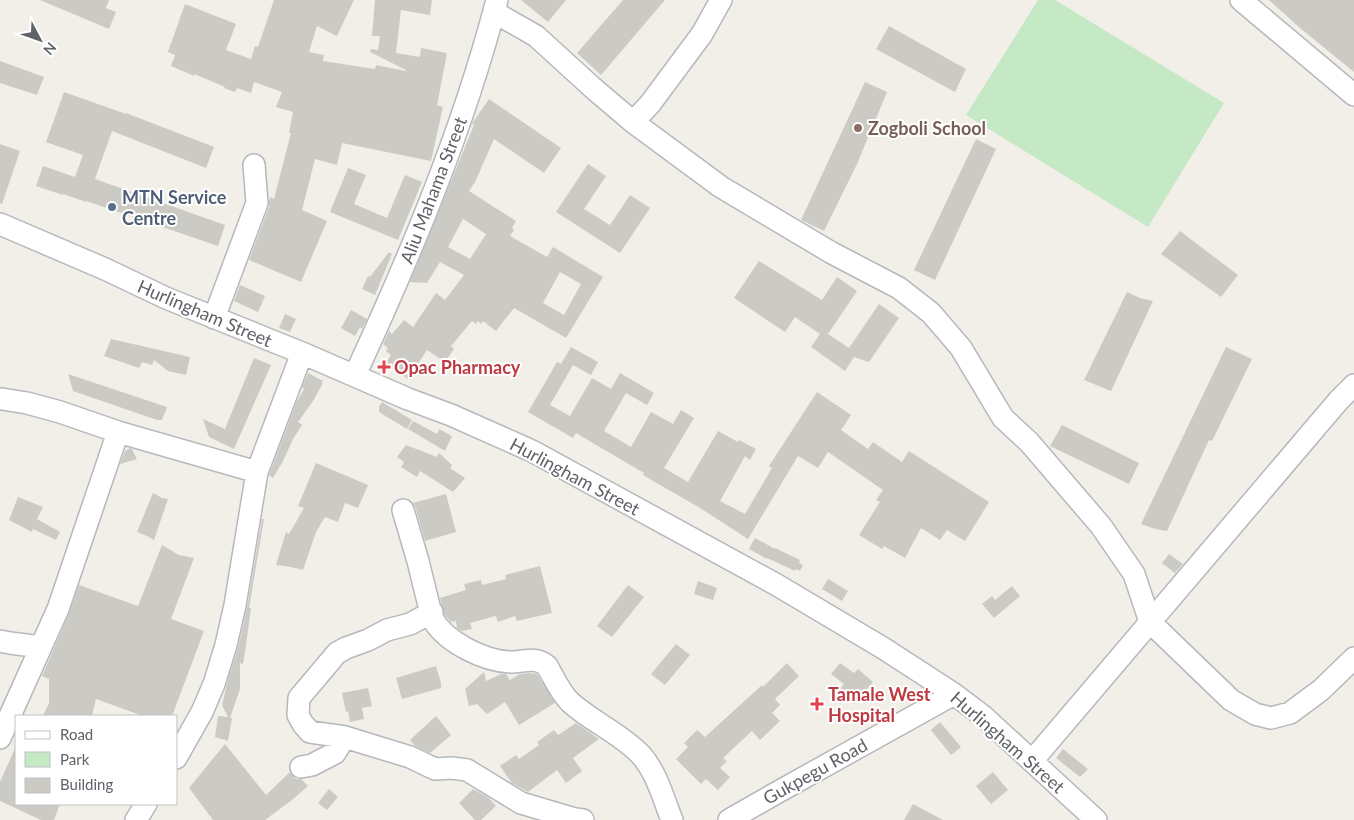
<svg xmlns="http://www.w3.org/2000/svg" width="1354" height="820" font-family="Lato,sans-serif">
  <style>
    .green { fill: #c5e8c5 }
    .building { fill: #cccac5; fill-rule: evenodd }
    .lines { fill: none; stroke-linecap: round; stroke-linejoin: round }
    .minor-casing { stroke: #b5b8bc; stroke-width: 24 }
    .minor { stroke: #fff; stroke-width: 21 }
    .education-dot { fill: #8d6e63; stroke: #fff; stroke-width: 2 }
    .service-dot { fill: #5c6f8a; stroke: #fff; stroke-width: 2 }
    .health-dot { fill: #e0444e; stroke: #fff; stroke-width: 2 }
    .labels { text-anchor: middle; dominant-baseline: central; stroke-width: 4; stroke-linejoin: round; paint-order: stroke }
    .education-label { font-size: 18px; font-weight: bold; fill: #785e54; stroke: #fff; text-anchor: start }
    .street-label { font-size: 18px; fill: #5f6368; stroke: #fff }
    .service-label { font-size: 18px; font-weight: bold; fill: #4e5e75; stroke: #fff; text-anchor: start }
    .health-label { font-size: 18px; font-weight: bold; fill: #be3a42; stroke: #fff; text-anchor: start }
  </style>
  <rect width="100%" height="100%" fill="#f1efe8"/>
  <path class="green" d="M1038,0H1055L1224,103L1148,227L966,115Z"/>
  <path class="building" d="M40,0H109L106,8L116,12L109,29Z
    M274,0H354L337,36L317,26L309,52L324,55L323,61L375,69L376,65L406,71V70L370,52L371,49L378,50L380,36H372L375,0H432L430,15L401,10L396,53L420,57L421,48L447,53L437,105L443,107L431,161L342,143L337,165L315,159L302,210L327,221L301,282L249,260L269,207V200L271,197L274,199L291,133H289L293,112L276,107L282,92L254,82L251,93L237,88L235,92L224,88L225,87L211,81L194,74V76L171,66L175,55L168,52L185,4L236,24L226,50L251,59L255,46L258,47Z
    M521,0H566L548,22Z
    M623,0H665L601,75L577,53Z
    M1269,0H1354V72L1300,28Z
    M889,26L966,69L955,92L876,49Z
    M0,61L44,77L37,95L0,83Z
    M865,82L887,92L857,164L824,231L801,220Z
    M64,92L126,114V113L214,147L206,168L112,131L95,179L225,225L218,246L86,201V202L63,194V195L36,186L43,166L75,177L83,155L46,142Z
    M489,99L561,148L544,173L494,139L475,182L469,191L516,221L512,228L514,230L510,236L547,257L553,247L603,277L566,338L514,308L496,331L483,321L481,324L478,321L476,324L472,321L451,346L454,349L445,362L427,350L408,379L385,364L391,355L386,351L388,348L383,344L389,331L392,334L404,320L413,327L436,293L445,300L464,275L440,262L427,283L410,282L474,125L472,124L473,122ZM463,219L486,234L470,259L448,247ZM560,272L581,284L564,315L543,303Z
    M976,139L996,149L935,280L914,270Z
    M0,144L20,151L2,204L0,203Z
    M588,164L606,176L584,209L610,225L630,195L650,208L620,253L556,212Z
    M348,168L366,175L354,204L387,218L405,175L422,182L398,240L330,212Z
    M1180,231L1238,275L1221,297L1161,254Z
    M389,252L392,254L375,295L362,289L368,276L370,277Z
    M759,261L822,300L837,277L857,291L828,334L849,348L879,304L899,318L869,362L854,357L845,371L811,347L820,334L795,317L785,332L734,298Z
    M240,285L265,296L258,312L234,301Z
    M1127,292L1140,298L1153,301L1111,391L1084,380Z
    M351,310L367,319L362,329L360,327L355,336L341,328Z
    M285,314L296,319L290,332L279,328Z
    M111,339L190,357L186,375L168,371L154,360L152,365L142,362L139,368L104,356Z
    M571,347L598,362L591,375L573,365L550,405L570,416L592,378L611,389L620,373L654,393L647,405L626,393L604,431L631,447L651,412L673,424L681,410L694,418L664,468L688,482L718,431L738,442L739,440L756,449L750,460L745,456L720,501L745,514L772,468L769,466L817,392L851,415L841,430L868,449L873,442L902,462L909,451L989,502L965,541L947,530L940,540L921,528L905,558L884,546L882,549L859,535L880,502L876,500L883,490L828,452L818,468L798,456L748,539L700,508L643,475L644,473L576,433L573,438L528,412L557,362L561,364Z
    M1226,347L1252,359L1212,441L1209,440L1167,531L1155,529L1141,524Z
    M254,358L271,365L234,449L209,437L203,419L225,429Z
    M308,373L323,381L321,383H323L313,401L298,422L302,425L293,439L283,461L273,478L269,475L297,401L304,389L302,387Z
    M68,374L167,407L162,420H157L73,391Z
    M382,402L412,420L407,429L379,412V407Z
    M413,421L437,434L439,429L452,436L445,451L408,429Z
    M1062,425L1139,463L1129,484L1050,446Z
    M406,445L437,457L439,453L452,465L450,468L465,478L453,492L420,471L417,477L401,467L404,462L397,457Z
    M130,448L132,449L137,459L120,464L125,451Z
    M316,463L368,485L358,508L345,503L338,522L325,517L316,532L303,570L291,567L276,565L286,532L289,534L304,508L298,506Z
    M153,493L162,498L168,499L154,540L147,536L137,532Z
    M446,494L456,532L425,541L415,506L413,503Z
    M18,497L43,507L37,519L60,532L56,540L33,529L32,532L9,520Z
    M262,519H264L249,608H251L245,652L243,664L240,663V689L230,718H232L228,741L215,737L218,716L228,717L222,705L228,680L238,648L247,608Z
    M755,538L775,549V548L800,560L799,563L803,565L800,571L795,569V571L778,563L767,558V559L749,549Z
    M162,545L179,555L194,558L171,619L204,631L172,716H143L96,699L92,716H43L49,703V679L42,676L69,614L79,585L138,606Z
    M1169,554L1183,564L1175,573L1162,563Z
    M540,566L552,613L517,621L515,616L498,622L496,616L470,623L472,629L462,631L457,628L456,621L451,622L444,614L440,598L466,590L464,584L481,580L482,585L506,579L505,575Z
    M828,579L848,591L842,601L822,589Z
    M698,581L717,588L713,600L694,594Z
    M628,585L644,597L612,637L597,626Z
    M1012,586L1020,596L994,618L982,604L992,596L995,600Z
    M676,644L690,655L665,685L651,674Z
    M787,663L799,676L775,699L780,705L772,713L780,721L760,740L752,731L723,758L727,761L720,768L730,777L718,790L706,779L701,784L676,759L688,747L684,743L697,730L705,737L762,685L763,687Z
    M840,663L854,673L858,669L873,682L854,704L838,691L844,684L831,674Z
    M436,666L441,683V688L402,699L396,678Z
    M484,672L486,681L501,674H506L510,680L520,674L530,673L537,674L555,703L519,725L505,702L487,714L477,704L469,706L465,689Z
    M368,688L372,706L362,708L364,719L350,722L348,711L346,712L342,693Z
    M436,716L451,735L430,753L415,746L410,740Z
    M940,722L961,747L951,755L931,730Z
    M576,723L599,739L573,758L582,771L566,783L557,770L528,792L512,783L500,766L516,755L519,759L539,745L537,742L554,730L558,735Z
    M225,744L266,795L290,772L292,775L296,779H301L308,786L292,800L265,820H213L189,788Z
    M16,746V804H60L54,820H41L0,801V782Z
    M1063,749L1088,769L1080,777L1056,758Z
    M993,772L1008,790L991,804L976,786Z
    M329,789L338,797L327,810L318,803Z
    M473,789L489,798L496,806L481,820H475L459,803Z
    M913,804L943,820H904Z"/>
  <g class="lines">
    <defs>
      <path id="minor" d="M1241,0L1354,95
        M494,12L536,36L593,88L633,122L650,104L702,34L721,0
        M633,122L721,187L832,253L899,288L931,313L961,348L1003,418L1029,442L1101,526L1134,574L1150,622L1231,700L1255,714L1271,718L1290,713L1321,690L1354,658
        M0,224L105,269L166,298L302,353L408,399L451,415L532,451L777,585L883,648L954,694L983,716L1096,820
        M214,318L257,203L254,165
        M355,375C411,254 463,130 497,0
        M2,399L27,403L60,412L118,432L257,472
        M403,510L418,561L432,618C445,642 484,661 510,662C524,662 536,656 547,666C554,678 560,692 570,702C592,722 620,733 641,755C657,773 663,798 672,820
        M432,612L410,624L387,630L368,640L346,648L337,653L299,698L298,715L303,724L310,732L345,737L361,742L410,757L435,769L452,768L467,770L521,803L575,819L583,820
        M0,641L10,643L41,647
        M0,738L58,609L118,432
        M176,758L202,712L214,684L226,645L235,605L257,472L302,353
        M1032,761L1339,400L1354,385
        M301,767L312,765L335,753L345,737
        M136,820L146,804
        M729,820L778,792L954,694"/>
    </defs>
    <use href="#minor" class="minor-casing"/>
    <use href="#minor" class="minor"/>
  </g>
  <circle class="education-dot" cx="858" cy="128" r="5"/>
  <circle class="service-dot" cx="112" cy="207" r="5"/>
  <g class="health-dot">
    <path d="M381.5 359.5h5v5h5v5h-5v5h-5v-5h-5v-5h5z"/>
    <path d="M814.5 696.5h5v5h5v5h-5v5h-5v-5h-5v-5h5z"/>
  </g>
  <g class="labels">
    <g class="education-label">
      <text x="868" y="128">Zogboli School</text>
    </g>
    <g class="street-label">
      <text transform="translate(433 190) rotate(-69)">Aliu Mahama Street</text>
      <text transform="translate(205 313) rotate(23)">Hurlingham Street</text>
      <text transform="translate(575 476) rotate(28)">Hurlingham Street</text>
      <text transform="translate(1008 742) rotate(41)">Hurlingham Street</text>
      <text transform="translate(815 771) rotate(-29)">Gukpegu Road</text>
    </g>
    <g class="service-label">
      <text x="122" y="197">MTN Service<tspan x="122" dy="21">Centre</tspan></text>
    </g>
    <g class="health-label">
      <text x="394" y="367">Opac Pharmacy</text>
      <text x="828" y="694">Tamale West<tspan x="828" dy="21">Hospital</tspan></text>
    </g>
  </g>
  <rect x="15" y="715" width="162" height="90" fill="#ffffff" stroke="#bfc1c3"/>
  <rect x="25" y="731" width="25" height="8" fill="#ffffff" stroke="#bfc1c3"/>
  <text x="60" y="740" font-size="15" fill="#5f6368">Road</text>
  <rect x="25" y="752" width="25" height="15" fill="#c5e8c5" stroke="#bfc1c3"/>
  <text x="60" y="765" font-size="15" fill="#5f6368">Park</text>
  <rect x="25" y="778" width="25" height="15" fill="#cccac5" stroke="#bfc1c3"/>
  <text x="60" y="790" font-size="15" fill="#5f6368">Building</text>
  <g transform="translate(40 40) rotate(131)" stroke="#ffffff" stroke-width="4" paint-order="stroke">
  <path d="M0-4L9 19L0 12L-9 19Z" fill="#5f6368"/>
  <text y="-8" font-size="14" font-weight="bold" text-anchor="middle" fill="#5f6368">N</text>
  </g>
</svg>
